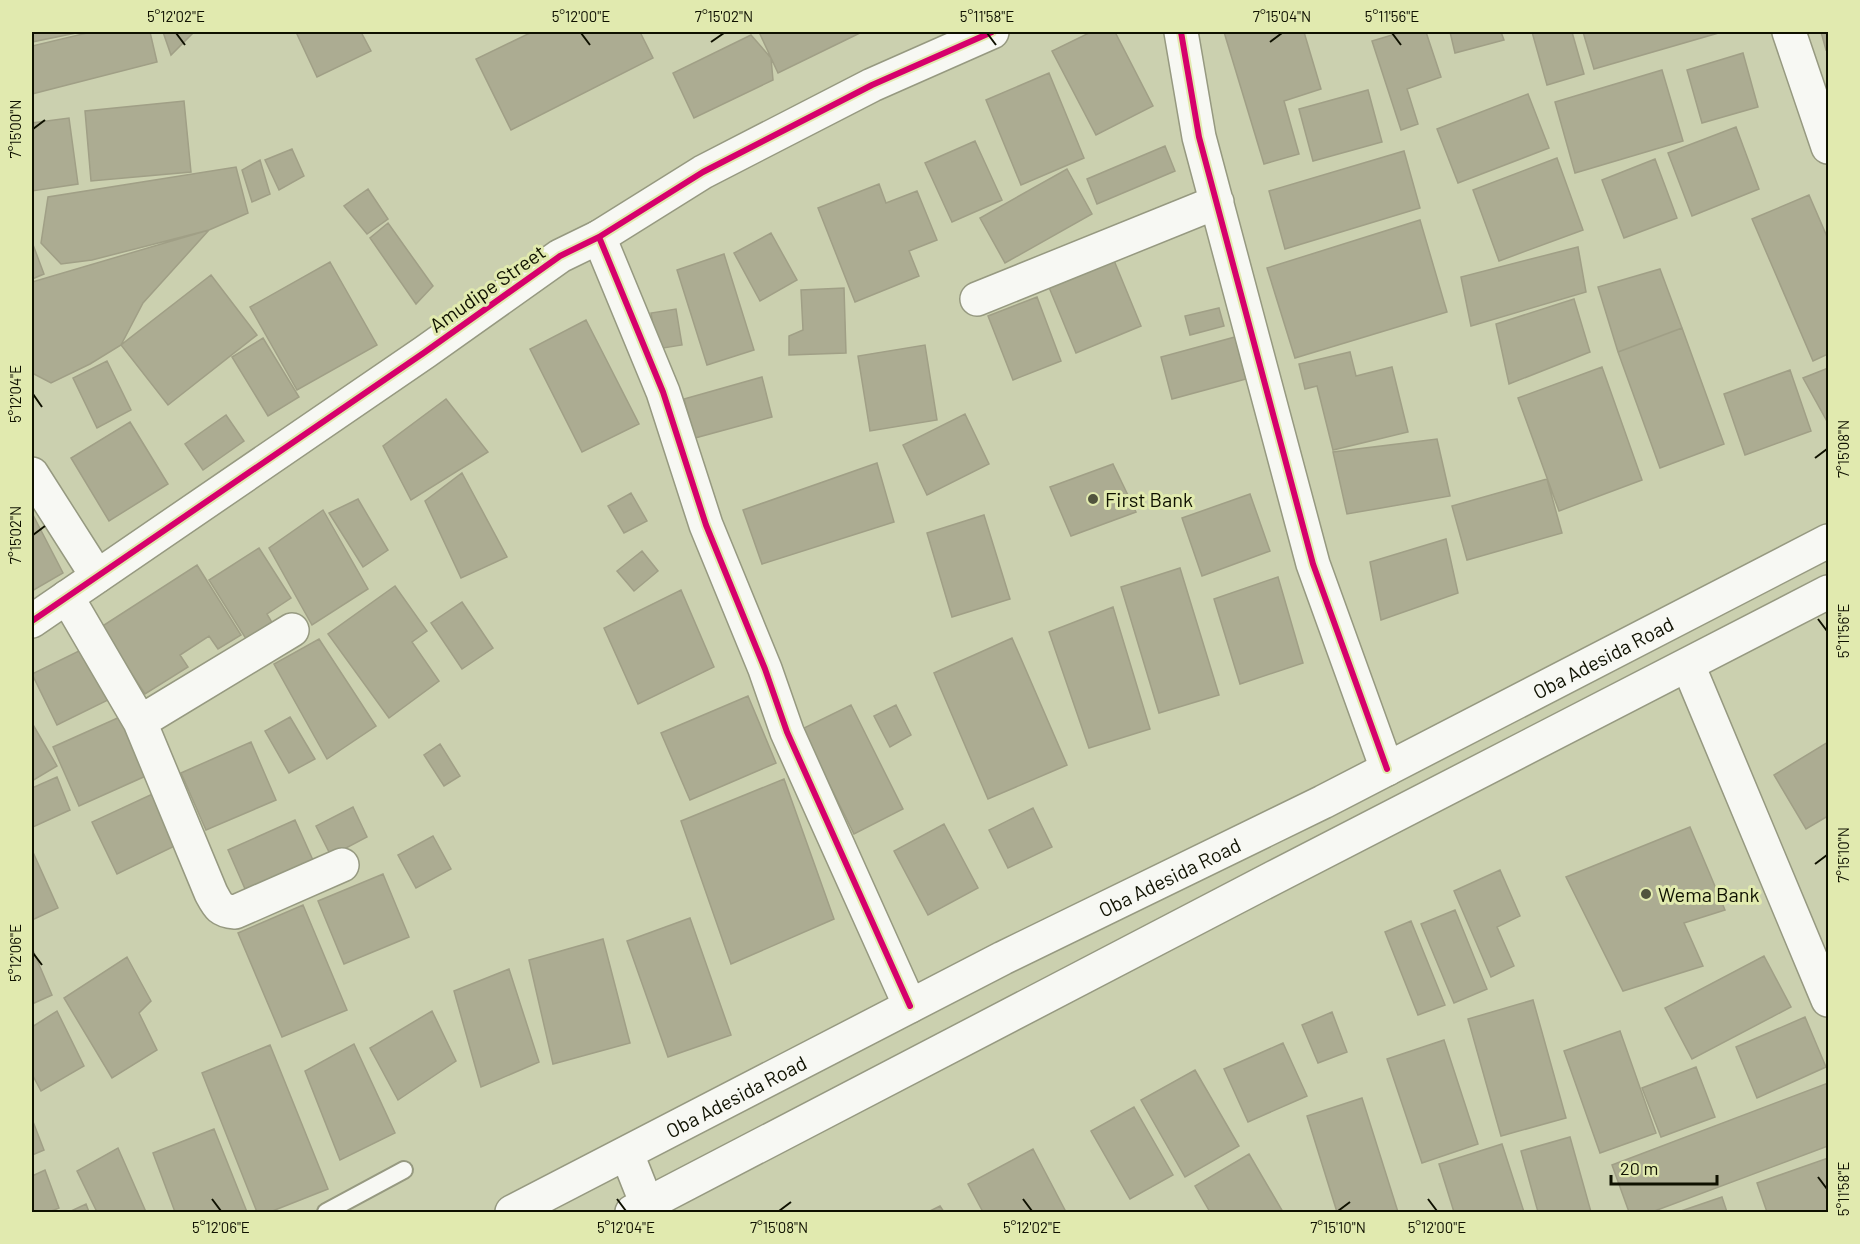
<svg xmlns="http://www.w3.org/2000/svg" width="1860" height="1244" font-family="Barlow,sans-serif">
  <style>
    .building { fill: #acac92; stroke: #a09f86; stroke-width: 1.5 }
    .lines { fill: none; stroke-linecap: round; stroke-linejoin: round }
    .service-casing { stroke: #969980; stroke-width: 20 }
    .minor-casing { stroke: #969980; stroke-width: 36 }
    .tertiary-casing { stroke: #969980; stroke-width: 36 }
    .primary-casing { stroke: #969980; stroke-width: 36 }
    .service { stroke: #f7f8f3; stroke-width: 16 }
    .minor { stroke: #f7f8f3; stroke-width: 33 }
    .tertiary { stroke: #f7f8f3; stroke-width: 33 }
    .primary { stroke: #f7f8f3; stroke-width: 33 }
    .cycleway-casing { stroke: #e1eaaf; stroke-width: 10 }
    .cycleway { stroke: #d6006c; stroke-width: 6 }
    .ticks { fill: none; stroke: #0f1100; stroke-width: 2 }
    .poi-dot { fill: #51543d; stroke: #e1eaaf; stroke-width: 2 }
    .labels { text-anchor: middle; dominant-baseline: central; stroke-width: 6; stroke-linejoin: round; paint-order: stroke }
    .street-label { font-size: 20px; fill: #0f1100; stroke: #e1eaaf }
    .poi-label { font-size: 20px; fill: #0f1100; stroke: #e1eaaf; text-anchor: start }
    .neatline { fill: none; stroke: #0f1100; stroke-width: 2 }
    .ticks-label { font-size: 15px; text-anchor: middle; fill: #0f1100 }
  </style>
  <rect width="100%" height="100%" fill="#cbd0af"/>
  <path class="building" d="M32,32H81L32,42Z
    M91,32H150L157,62L32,94V46Z
    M163,32H194L171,55Z
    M296,32H361L371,51L317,77Z
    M532,32H640L653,58L511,130L476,59Z
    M759,32H862L778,73Z
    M1091,32H1115L1153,106L1096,135L1052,51Z
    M1224,32H1304L1321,89L1284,101L1299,154L1264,164Z
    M1402,32H1426L1441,77L1407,89L1418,124L1401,130L1372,41Z
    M1450,32H1501L1504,40L1455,53Z
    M1532,32H1572L1584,74L1547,85Z
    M1583,32H1722L1594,69Z
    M1821,32H1828V49L1826,50Z
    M751,35L771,58L773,80L694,118L673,73Z
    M1743,53L1758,107L1702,123L1687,70Z
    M1662,70L1683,141L1575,173L1555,102Z
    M1049,73L1084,158L1021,185L986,100Z
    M1368,90L1382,142L1313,161L1299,109Z
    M1528,94L1549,148L1458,183L1437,129Z
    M184,101L191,172L91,181L85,111Z
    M69,118L78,184L32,191V123Z
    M1736,127L1759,189L1692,216L1668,153Z
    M975,141L1002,200L952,222L925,163Z
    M1165,146L1175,171L1097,204L1087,179Z
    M292,149L304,176L279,190L265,160Z
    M1404,151L1420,208L1285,249L1269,191Z
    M1557,158L1583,230L1499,261L1473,190Z
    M1655,159L1677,218L1624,238L1602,180Z
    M260,160L270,194L252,202L242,170Z
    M236,167L248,213L209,230L92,260L61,264L41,243L48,197Z
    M1067,169L1092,214L1005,263L980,218Z
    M879,184L886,203L917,191L937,240L909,251L919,276L855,302L818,208Z
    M368,189L388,219L367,234L344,206Z
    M1809,195L1828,239V354L1813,361L1752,219Z
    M1420,220L1447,312L1295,358L1267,268Z
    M388,223L433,286L416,304L370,238Z
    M209,230L143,303L121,345L90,364L51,383L32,373V282Z
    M771,233L797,280L760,301L734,253Z
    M32,242L44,274L32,279Z
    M1578,247L1586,292L1471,326L1461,277Z
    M724,254L754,350L707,365L677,270Z
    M1113,258L1141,326L1076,353L1048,285Z
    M330,262L377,345L297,390L250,307Z
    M1660,269L1682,328L1618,352L1598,287Z
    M211,275L257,335L168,405L121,345Z
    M844,288L846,353L789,355V336L803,330L801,290Z
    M1037,297L1061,361L1013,380L988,316Z
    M1574,299L1590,352L1509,384L1496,324Z
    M1219,308L1224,326L1190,335L1185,316Z
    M676,309L682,345L657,349L651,313Z
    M586,320L639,424L582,452L530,349Z
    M1682,328L1724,444L1660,468L1618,352Z
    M1235,337L1246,379L1172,399L1161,357Z
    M263,338L299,397L268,416L232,357Z
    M925,345L937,420L870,431L858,356Z
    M1350,352L1356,376L1392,367L1408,432L1333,450L1317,386L1305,389L1299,364Z
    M107,361L131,410L97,428L73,378Z
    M1602,367L1642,480L1559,511L1518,398Z
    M1828,368V423L1803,378Z
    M1790,370L1811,431L1745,455L1724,394Z
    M762,377L772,417L695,438L684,399Z
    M446,399L488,452L411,500L383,446Z
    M965,414L989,464L927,495L903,445Z
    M226,415L244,441L203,470L185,444Z
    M130,422L168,484L109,521L71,458Z
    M1437,439L1450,496L1347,514L1333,452Z
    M877,463L894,522L762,564L743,510Z
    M1113,464L1136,512L1071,536L1050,487Z
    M462,473L507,557L461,578L425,501Z
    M1547,479L1562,533L1467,560L1452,506Z
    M631,493L647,521L624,533L608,506Z
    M1250,494L1270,551L1202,576L1182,518Z
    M358,499L388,550L363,567L329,513Z
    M323,510L368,589L312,625L269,548Z
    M32,513L63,573L32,591Z
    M984,515L1010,599L952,617L927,533Z
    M1446,539L1458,593L1381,620L1370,562Z
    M259,548L291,598L267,614L274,626L248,642L209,580Z
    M642,551L658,571L634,591L617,571Z
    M197,565L241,635L218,649L209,636L180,655L188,667L145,694L101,627Z
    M1180,568L1219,695L1159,713L1121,587Z
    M1278,577L1303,663L1240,684L1214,599Z
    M395,586L427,631L412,642L439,681L389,718L328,634Z
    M681,590L714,667L638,704L604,628Z
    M462,602L493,648L462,669L431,623Z
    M1113,607L1150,729L1089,748L1049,632Z
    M1012,638L1067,765L988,799L934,673Z
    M319,639L376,726L327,759L274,664Z
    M83,649L108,700L57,725L32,674Z
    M748,696L776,763L690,800L661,733Z
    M851,705L903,809L854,834L802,729Z
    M896,705L911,735L890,747L874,716Z
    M122,716L148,775L79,806L53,747Z
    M290,717L315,759L289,773L265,731Z
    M32,723L57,766L32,781Z
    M251,742L276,800L206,830L181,773Z
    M1828,742V816L1806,829L1774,775Z
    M440,744L460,776L444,786L424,755Z
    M57,777L70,810L33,827L32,823V788Z
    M784,779L834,919L731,964L681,821Z
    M159,791L183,842L117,874L92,822Z
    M353,807L367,837L331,856L316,826Z
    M1033,808L1052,847L1008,868L989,830Z
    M295,820L316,867L249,898L228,850Z
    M944,824L978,888L928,915L894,851Z
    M1690,827L1725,910L1684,923L1703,966L1623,991L1566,877Z
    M433,836L451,869L416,888L398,855Z
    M32,850L58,908L32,920Z
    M1500,870L1520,916L1497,927L1514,966L1491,977L1454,891Z
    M383,874L409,937L344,964L318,901Z
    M303,905L347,1010L282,1037L238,933Z
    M1455,910L1487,989L1454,1003L1421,924Z
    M690,918L731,1035L668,1057L627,941Z
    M1411,921L1445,1005L1418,1015L1385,932Z
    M603,939L630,1043L553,1064L529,960Z
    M32,948L52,995L32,1004Z
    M1764,956L1791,1007L1692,1059L1665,1008Z
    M127,957L151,1001L139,1013L157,1050L112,1078L64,998Z
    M509,969L539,1062L481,1087L454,991Z
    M1533,1000L1566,1118L1501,1136L1468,1019Z
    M57,1011L84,1066L41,1091L32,1074V1027Z
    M432,1011L456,1061L398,1100L370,1048Z
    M1332,1012L1347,1052L1318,1063L1302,1025Z
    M1805,1017L1826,1067L1757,1098L1736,1047Z
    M1620,1031L1656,1133L1600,1153L1564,1051Z
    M1444,1040L1478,1144L1422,1163L1387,1059Z
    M1283,1043L1307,1096L1248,1122L1224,1069Z
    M354,1044L395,1133L340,1160L305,1071Z
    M270,1045L328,1189L270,1212H257L202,1073Z
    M1696,1067L1715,1117L1661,1137L1642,1088Z
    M1195,1070L1239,1146L1185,1177L1141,1100Z
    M1828,1083V1146L1652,1212H1629L1612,1165Z
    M1362,1098L1398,1212H1337L1307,1116Z
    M1134,1107L1173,1175L1130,1199L1091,1131Z
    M32,1119L44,1150L32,1155Z
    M214,1129L247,1212H175L153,1153Z
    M1570,1137L1591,1212H1538L1521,1151Z
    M1502,1144L1524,1212H1454L1439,1164Z
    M118,1148L146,1212H97L77,1171Z
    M1033,1149L1066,1212H983L968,1184Z
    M1249,1154L1283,1212H1210L1195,1186Z
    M1828,1158V1212H1767L1757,1183Z
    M45,1170L59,1208L49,1212H32V1176Z
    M1722,1197L1727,1212H1678Z
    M86,1204L89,1212H69Z
    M940,1206L944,1212H928Z"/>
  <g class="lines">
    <defs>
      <path id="service" d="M326,1212L404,1170"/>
      <path id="minor" d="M1181,32L1199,137L1313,564L1387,769
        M1789,32L1828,147
        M599,237L663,392L706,525L765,669L787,732L910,1006
        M977,299L1217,202
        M32,474L97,576
        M67,597L140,722L211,893C218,906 220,911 235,912L342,865
        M1688,665L1828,1000
        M140,722L292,630
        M627,1154L650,1212"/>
      <path id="tertiary" d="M32,621L425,352L560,256L599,237L703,172L872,85L992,32"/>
      <g id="primary">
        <path id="s1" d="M512,1212L1003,958L1323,802L1828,541"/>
        <path d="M632,1212L1275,877L1828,592"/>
      </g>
    </defs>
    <use href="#service" class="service-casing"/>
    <use href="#minor" class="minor-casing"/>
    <use href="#tertiary" class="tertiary-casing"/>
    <use href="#primary" class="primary-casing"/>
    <use href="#service" class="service"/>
    <use href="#minor" class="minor"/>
    <use href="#tertiary" class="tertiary"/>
    <use href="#primary" class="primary"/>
    <defs>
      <path id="cycleway" d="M1181,32L1199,137L1313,564L1387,769
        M599,237L663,392L706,525L765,669L787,732L910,1006
        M32,621L425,352L560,256L599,237L703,172L872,85L992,32"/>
    </defs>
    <use href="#cycleway" class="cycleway-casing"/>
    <use href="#cycleway" class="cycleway"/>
  </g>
  <path class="ticks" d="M176,33L185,45M581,33L590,45M987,33L996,45M1392,33L1401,45M711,42L724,33M1270,42L1282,33M33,129L45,120M33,394L42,407M1815,458L1827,449M33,535L45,526M1818,619L1827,631M1815,864L1827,855M33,953L42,965M1818,1177L1827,1189M212,1199L221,1211M617,1199L626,1211M1023,1199L1032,1211M1428,1199L1437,1211M779,1211L791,1202M1338,1211L1350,1202"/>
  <g class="poi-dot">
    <circle cx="1093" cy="499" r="6"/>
    <circle cx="1646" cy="894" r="6"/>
  </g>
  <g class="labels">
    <g class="street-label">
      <text transform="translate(487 288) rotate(-35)">Amudipe Street</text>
      <text stroke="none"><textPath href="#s1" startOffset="1224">Oba Adesida Road</textPath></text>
      <text stroke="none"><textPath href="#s1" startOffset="738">Oba Adesida Road</textPath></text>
      <text stroke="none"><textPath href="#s1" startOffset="252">Oba Adesida Road</textPath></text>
    </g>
    <g class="poi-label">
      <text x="1105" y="499">First Bank</text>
      <text x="1658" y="894">Wema Bank</text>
    </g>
  </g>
  <rect width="1860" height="1244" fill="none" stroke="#e1eaaf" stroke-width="66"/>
  <path d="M1611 1175v9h106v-9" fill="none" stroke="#0f1100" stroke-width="3"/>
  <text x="1620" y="1175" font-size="18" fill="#0f1100" stroke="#e1eaaf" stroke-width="4.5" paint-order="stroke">20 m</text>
  <rect x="33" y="33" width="1794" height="1178" class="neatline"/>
  <g class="ticks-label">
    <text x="176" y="22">5°12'02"E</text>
    <text x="581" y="22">5°12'00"E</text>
    <text x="724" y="22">7°15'02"N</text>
    <text x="987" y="22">5°11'58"E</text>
    <text x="1282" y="22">7°15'04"N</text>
    <text x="1392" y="22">5°11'56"E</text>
    <text transform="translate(16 129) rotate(-90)" y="5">7°15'00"N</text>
    <text transform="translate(16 394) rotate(-90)" y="5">5°12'04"E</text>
    <text transform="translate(1844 449) rotate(-90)" y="5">7°15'08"N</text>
    <text transform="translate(16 535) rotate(-90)" y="5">7°15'02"N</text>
    <text transform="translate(1844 631) rotate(-90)" y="5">5°11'56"E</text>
    <text transform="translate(1844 855) rotate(-90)" y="5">7°15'10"N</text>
    <text transform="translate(16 953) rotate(-90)" y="5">5°12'06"E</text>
    <text transform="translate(1844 1189) rotate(-90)" y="5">5°11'58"E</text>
    <text x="221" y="1233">5°12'06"E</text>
    <text x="626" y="1233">5°12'04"E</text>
    <text x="779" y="1233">7°15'08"N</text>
    <text x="1032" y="1233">5°12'02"E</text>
    <text x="1338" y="1233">7°15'10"N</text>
    <text x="1437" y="1233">5°12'00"E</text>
  </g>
</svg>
